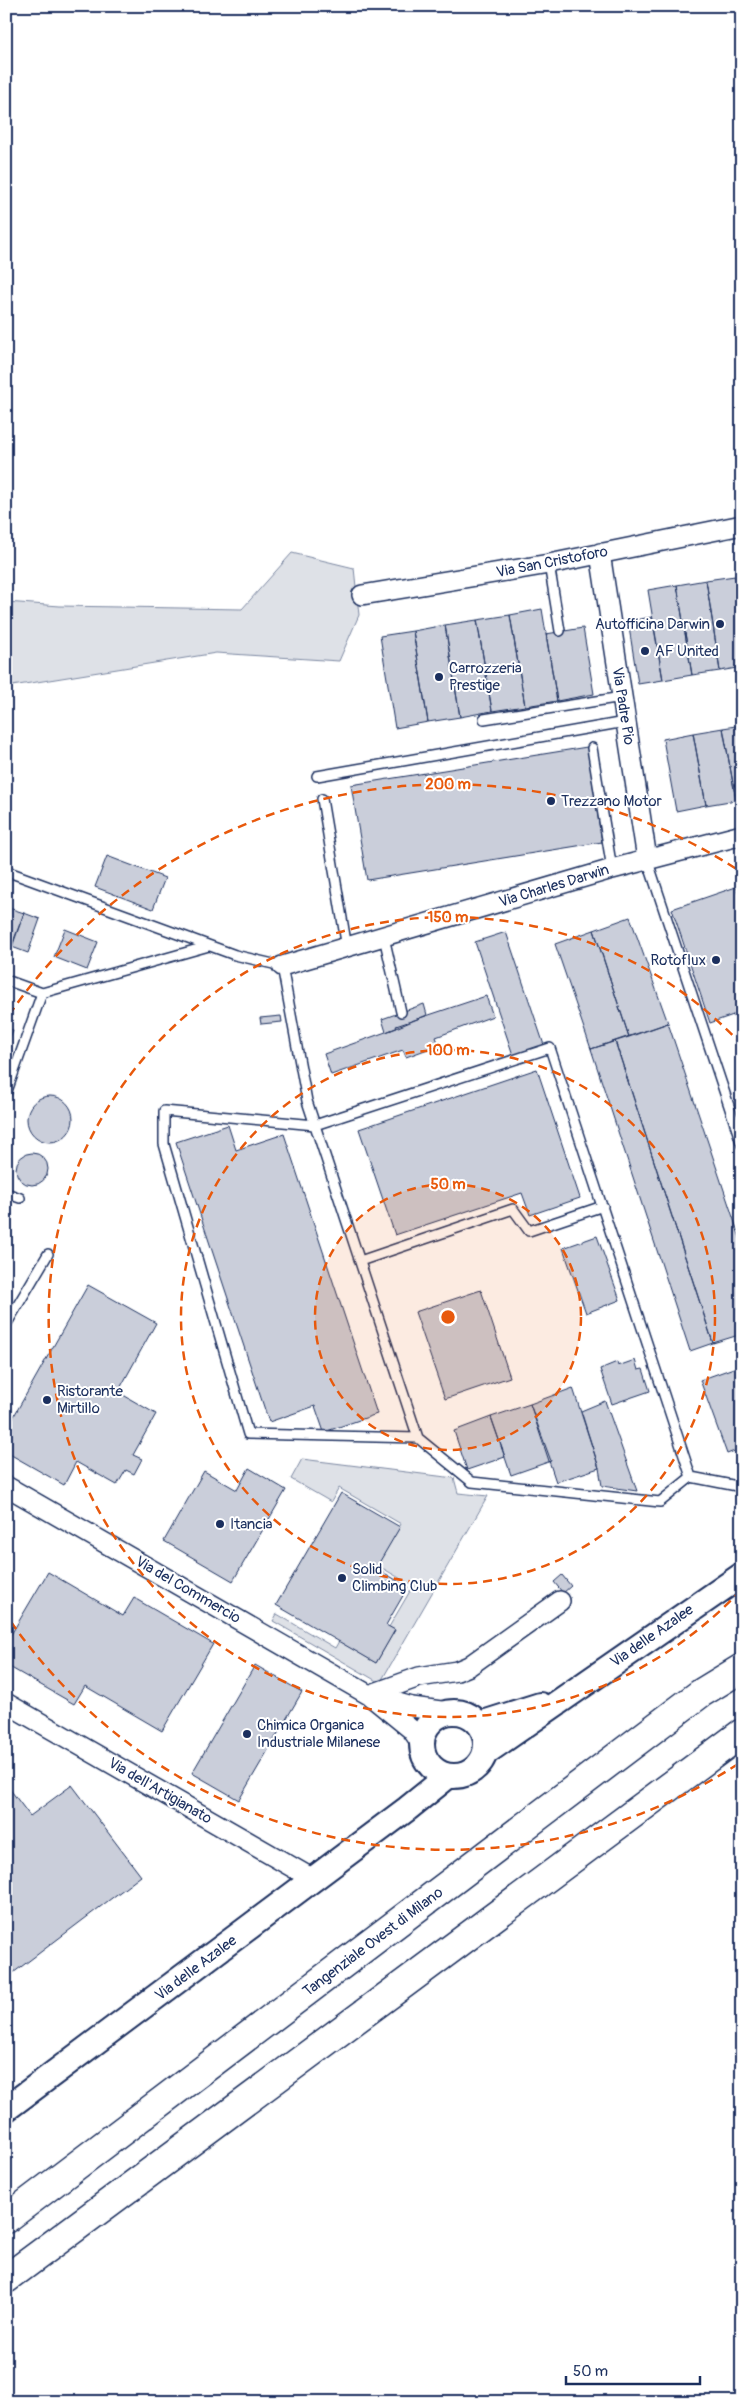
<svg xmlns="http://www.w3.org/2000/svg" width="748" height="2408" font-family="Pangolin,sans-serif">
  <style>
    .green { fill: #dee1e7; stroke: #7c88a2 }
    .building { fill: #caceda; stroke: #1b2f5e }
    .lines { fill: none; stroke-linecap: round; stroke-linejoin: round }
    .service-casing { stroke: #1b2f5e; stroke-width: 12 }
    .minor-casing { stroke: #1b2f5e; stroke-width: 22 }
    .tertiary-casing { stroke: #1b2f5e; stroke-width: 28 }
    .motorway-casing { stroke: #1b2f5e; stroke-width: 31 }
    .service { stroke: #fff; stroke-width: 9 }
    .minor { stroke: #fff; stroke-width: 19 }
    .tertiary { stroke: #fff; stroke-width: 24 }
    .motorway { stroke: #fff; stroke-width: 28 }
    .ring { fill: none; stroke: #e8590c; stroke-width: 2.5; stroke-dasharray: 9 6 }
    .poi-dot { fill: #1b2f5e; stroke: #fff; stroke-width: 2 }
    .labels { text-anchor: middle; dominant-baseline: central; stroke-width: 4; stroke-linejoin: round; paint-order: stroke }
    .street-label { font-size: 15px; fill: #1b2f5e; stroke: #fff }
    .poi-label { font-size: 15px; fill: #1b2f5e; stroke: #fff; text-anchor: start }
    .centre { fill: #e8590c; stroke: #fff; stroke-width: 2.5 }
    .ring-label { font-size: 15px; text-anchor: middle; font-weight: bold; fill: #e8590c; stroke: #fff; stroke-width: 4; stroke-linejoin: round; paint-order: stroke }
  </style>
  <rect width="100%" height="100%" fill="#fff"/>
  <filter id="ink" filterUnits="userSpaceOnUse"><feTurbulence type="fractalNoise" baseFrequency=".02" numOctaves="2"/><feDisplacementMap in="SourceGraphic" scale="10" xChannelSelector="R" yChannelSelector="G"/><feConvolveMatrix kernelMatrix="1 2 1 2 8 2 1 2 1" color-interpolation-filters="sRGB"/></filter>
  <g filter="url(#ink)">
    <path class="green" d="M292,553L354,568L359,615L339,661L216,653L6,687V602L60,606L242,609Z
      M302,1459L454,1478L458,1493L488,1496L380,1683L273,1621L277,1614L335,1648L339,1641L376,1663L395,1630L389,1627L413,1586L377,1565L401,1524L339,1488L331,1502L291,1479Z"/>
    <path class="building" d="M742,574V619L735,576Z
      M735,576L742,619V667L720,671L706,580Z
      M706,580L720,671L692,675L677,585Z
      M677,585L692,675L663,680L648,590Z
      M542,609L557,701L525,706L510,615Z
      M510,615L525,706L492,711L477,620Z
      M652,617L663,680L638,684L628,621Z
      M477,620L492,711L460,717L445,625Z
      M445,625L460,717L428,722L413,631Z
      M583,628L594,694L557,701L546,634Z
      M413,631L428,722L395,728L380,636Z
      M742,725V799L736,800L723,728Z
      M723,728L736,800L706,805L693,733Z
      M693,733L706,805L676,811L663,739Z
      M587,747L602,842L367,880L351,785Z
      M107,856L165,878L153,909L95,887Z
      M736,887L742,905V1012L710,1023L672,909Z
      M6,907L24,913L13,942L6,939Z
      M24,913L40,919L28,953L12,947Z
      M630,917L668,1023L629,1037L594,930Z
      M65,929L98,942L87,970L54,957Z
      M594,930L629,1037L591,1049L555,944Z
      M506,932L544,1045L513,1055L475,942Z
      M486,996L493,1016L436,1037L439,1045L406,1057L403,1050L331,1075L324,1054L397,1028L396,1026Z
      M424,1004L427,1015L386,1032L382,1019Z
      M742,1012V1040L733,1015Z
      M281,1016L282,1022L261,1024L260,1018Z
      M668,1023L742,1244V1334L713,1343L615,1041Z
      M6,1028L13,1030L6,1049Z
      M615,1041L713,1343L690,1351L591,1049Z
      M537,1069L580,1198L530,1215L522,1193L395,1235L359,1129Z
      M27 1119a23 23 0 1 1 46 0a23 23 0 1 1-46 0Z
      M228,1125L236,1150L284,1134L377,1414L324,1432L315,1406L269,1422L176,1142Z
      M16 1169a16 16 0 1 1 32 0a16 16 0 1 1-32 0Z
      M597,1236L620,1300L586,1313L563,1248Z
      M88,1285L156,1323L118,1392L156,1414L133,1455L142,1459L134,1474L126,1470L117,1485L76,1462L64,1485L6,1452V1430Z
      M481,1290L510,1377L445,1399L415,1312Z
      M635,1360L638,1370L643,1369L650,1391L612,1404L600,1369L617,1362L618,1366Z
      M742,1365V1448L727,1454L700,1380Z
      M573,1388L599,1468L556,1482L530,1404Z
      M605,1401L637,1491L602,1486L599,1468L581,1411Z
      M530,1404L551,1461L511,1475L491,1417Z
      M491,1417L505,1457L467,1470L454,1431Z
      M249,1468L286,1490L233,1581L164,1541L204,1471L237,1490Z
      M341,1493L400,1527L376,1568L408,1587L386,1625L395,1630L376,1663L276,1605Z
      M48,1572L123,1616L134,1598L213,1644L162,1731L85,1686L74,1704L6,1665V1643Z
      M562,1575L571,1586L563,1593L554,1582Z
      M255,1665L302,1692L239,1800L192,1773Z
      M6,1784L30,1816L72,1785L141,1876L13,1973L6,1964Z"/>
    <g class="lines">
      <defs>
        <path id="service" d="M549,564L560,631
          M484,719L622,697
          M592,748L612,869
          M317,776L625,722
          M322,799L347,948
          M647,859L742,1145
          M6,871L235,955L282,966L307,1101L418,1438L248,1434L164,1144V1111L315,1125L550,1048L691,1477L742,1487
          M384,937L401,1012
          M6,980L42,993
          M6,1094L42,993L209,946
          M6,1193L20,1198
          M360,1261L513,1209L529,1231L603,1206
          M6,1325L48,1254
          M418,1438L472,1482L660,1502L691,1477"/>
        <path id="minor" d="M600,553L647,859
          M362,595L549,564L742,525
          M282,966L612,869L742,835
          M6,1486L369,1695L412,1730L421,1743
          M369,1695L419,1677L457,1671L469,1666L560,1601
          M380,1698L412,1707L448,1712
          M6,1703L313,1879"/>
        <path id="tertiary" d="M422 1744a32 32 0 1 1 64 0a32 32 0 1 1-64 0Z
          M480,1724L540,1705
          M485,1753L742,1575
          M6,2109L407,1809L448,1776"/>
        <path id="motorway" d="M6,2219L701,1693L742,1668
          M6,2279L742,1733"/>
      </defs>
      <use href="#service" class="service-casing"/>
      <use href="#minor" class="minor-casing"/>
      <use href="#tertiary" class="tertiary-casing"/>
      <use href="#motorway" class="motorway-casing"/>
      <use href="#service" class="service"/>
      <use href="#minor" class="minor"/>
      <use href="#tertiary" class="tertiary"/>
      <use href="#motorway" class="motorway"/>
    </g>
  </g>
  <circle cx="448" cy="1317" r="133" fill="#e8590c" fill-opacity=".12"/>
  <g class="ring">
    <circle cx="448" cy="1317" r="133"/>
    <circle cx="448" cy="1317" r="267"/>
    <path d="M741 1590A400 400 0 1 1 741 1044"/>
    <path d="M738 1764A533 533 0 0 1 9 1619M9 1015A533 533 0 0 1 738 870"/>
  </g>
  <g class="poi-dot">
    <circle cx="720" cy="624" r="5"/>
    <circle cx="645" cy="651" r="5"/>
    <circle cx="439" cy="677" r="5"/>
    <circle cx="551" cy="801" r="5"/>
    <circle cx="716" cy="960" r="5"/>
    <circle cx="47" cy="1400" r="5"/>
    <circle cx="220" cy="1524" r="5"/>
    <circle cx="342" cy="1578" r="5"/>
    <circle cx="247" cy="1734" r="5"/>
  </g>
  <g class="labels">
    <g class="street-label">
      <text transform="translate(552 562) rotate(-11)">Via San Cristoforo</text>
      <text transform="translate(623 706) rotate(81)">Via Padre Pio</text>
      <text transform="translate(554 886) rotate(-17)">Via Charles Darwin</text>
      <text transform="translate(188 1590) rotate(30)">Via del Commercio</text>
      <text transform="translate(652 1636) rotate(-35)">Via delle Azalee</text>
      <text transform="translate(160 1791) rotate(30)">Via dell'Artigianato</text>
      <text transform="translate(373 1942) rotate(-37)">Tangenziale Ovest di Milano</text>
      <text transform="translate(196 1968) rotate(-37)">Via delle Azalee</text>
    </g>
    <g class="poi-label">
      <text x="710" y="624" text-anchor="end">Autofficina Darwin</text>
      <text x="655" y="651">AF United</text>
      <text x="449" y="668">Carrozzeria<tspan x="449" dy="17">Prestige</tspan></text>
      <text x="561" y="801">Trezzano Motor</text>
      <text x="706" y="960" text-anchor="end">Rotoflux</text>
      <text x="57" y="1391">Ristorante<tspan x="57" dy="17">Mirtillo</tspan></text>
      <text x="230" y="1524">Itancia</text>
      <text x="352" y="1569">Solid<tspan x="352" dy="17">Climbing Club</tspan></text>
      <text x="257" y="1725">Chimica Organica<tspan x="257" dy="17">Industriale Milanese</tspan></text>
    </g>
  </g>
  <circle cx="448" cy="1317" r="8" class="centre"/>
  <g class="ring-label">
    <text x="448" y="789">200 m</text>
    <text x="448" y="922">150 m</text>
    <text x="448" y="1055">100 m</text>
    <text x="448" y="1189">50 m</text>
  </g>
  <rect width="748" height="2408" fill="none" stroke="#fff" stroke-width="25"/>
  <rect x="12" y="12" width="723" height="2383" fill="none" stroke="#1b2f5e" stroke-width="2" filter="url(#ink)"/>
  <path d="M566 2376v8h134v-8" fill="none" stroke="#1b2f5e" stroke-width="2.5"/>
  <text x="573" y="2376" font-size="15" fill="#1b2f5e" stroke="#ffffff" stroke-width="4" paint-order="stroke">50 m</text>
</svg>
